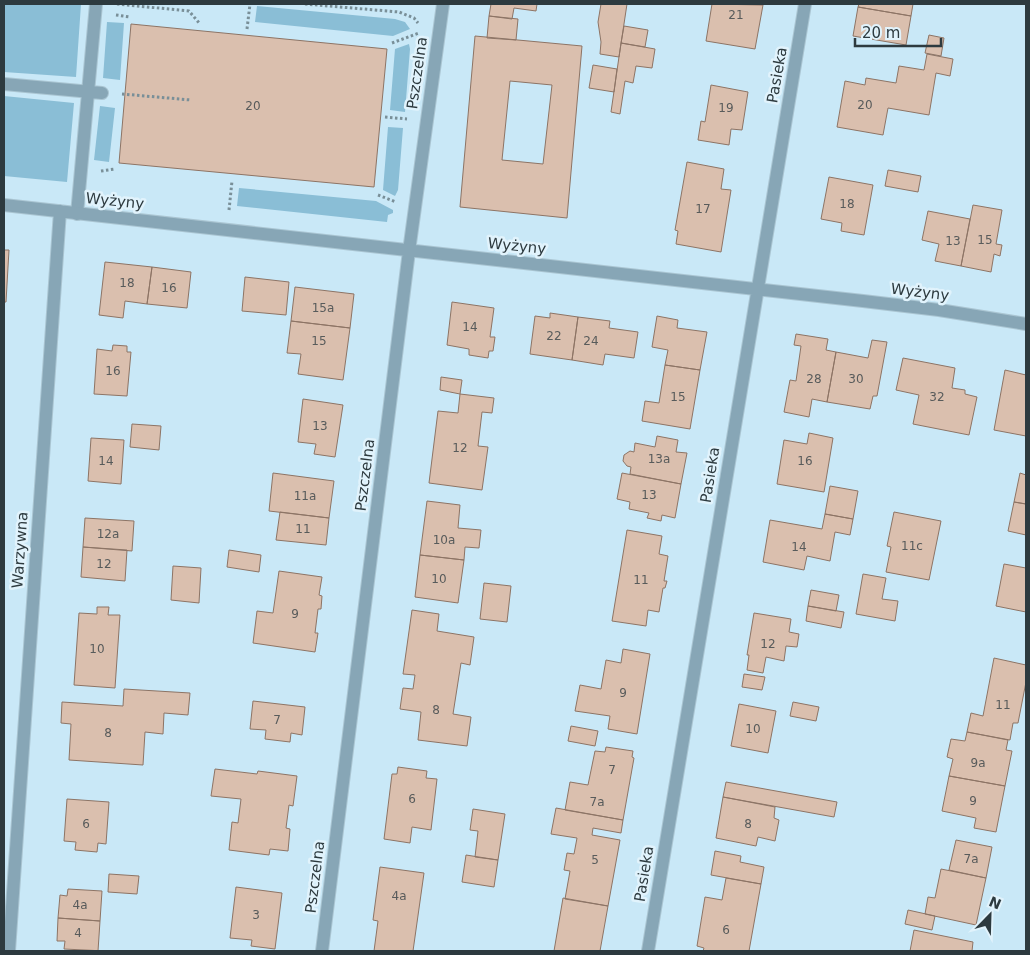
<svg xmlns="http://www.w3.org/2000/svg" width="1030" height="955" font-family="'DejaVu Sans',sans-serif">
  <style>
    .green { fill: #8abed6 }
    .building { fill: #dabfae; stroke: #8d7465; fill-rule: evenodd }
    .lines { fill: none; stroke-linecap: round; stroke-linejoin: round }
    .pedestrian-casing { stroke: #aac5d2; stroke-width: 14 }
    .minor-casing { stroke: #aac5d2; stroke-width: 14 }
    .path { stroke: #798f98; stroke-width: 3; stroke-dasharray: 2.5 2.5; stroke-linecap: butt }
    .pedestrian { stroke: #87a6b6; stroke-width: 12 }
    .minor { stroke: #87a6b6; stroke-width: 12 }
    .labels { text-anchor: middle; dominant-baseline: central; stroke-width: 5; stroke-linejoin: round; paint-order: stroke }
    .number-label { font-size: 12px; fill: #585b5b }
    .street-label { font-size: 15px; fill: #2d3a3f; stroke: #e1f3fc }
  </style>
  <rect width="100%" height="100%" fill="#c9e8f7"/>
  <path class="green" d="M4,4H81L76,77L4,72Z
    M257,6L395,19L405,22L410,29L393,36L255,22Z
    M107,22L124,23L120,80L103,78Z
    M409,44L410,49L405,112L390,110L395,49Z
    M4,96L74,103L67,182L4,176Z
    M100,106L115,108L109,162L94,160Z
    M388,127L403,128L398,190L395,196L383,190Z
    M239,188L376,201L393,210V213L388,215L387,222L237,206Z"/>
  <path class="building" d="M491,4H537L536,11L514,8L512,19L489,16Z
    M601,4H627L619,57L600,54L601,42L598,22Z
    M712,4L763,5L755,49L706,41Z
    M859,4H913L911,16L858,7Z
    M858,7L911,16L906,45L853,36Z
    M489,16L518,19L516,40L487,38Z
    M131,24L387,49L374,187L119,163Z
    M624,26L648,30L645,47L621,43Z
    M929,35L944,38L941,56L925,53Z
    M475,36L582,46L567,218L460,207ZM510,81L552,85L543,164L502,160Z
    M621,43L655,49L652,68L636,66L633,83L625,81L620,114L611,112Z
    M927,54L953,59L950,76L936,73L929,115L888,108L883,135L837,127L845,81L865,85L866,78L896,83L899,66L924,70Z
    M593,65L617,69L614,92L589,88Z
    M711,85L748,92L742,130L731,129L729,145L698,140L701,121L705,122Z
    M687,162L724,169L721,189L731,190L721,252L676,244L678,231L675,230Z
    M888,170L921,176L918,192L885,186Z
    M829,177L873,185L864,235L841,231L842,223L821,219Z
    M973,205L1002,210L996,244L1002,245L1000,256L994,254L991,272L961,266Z
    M928,211L970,219L961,266L935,261L939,244L922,240Z
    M4,250H9L6,302H4Z
    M105,262L152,267L147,304L125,301L123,318L99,315Z
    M152,267L191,272L187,308L147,304Z
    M245,277L289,282L286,315L242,311Z
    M295,287L354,294L350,328L291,321Z
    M452,302L494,308L490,337H495L493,351H489L488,358L469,355V349L447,345Z
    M550,313L578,317L572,360L530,354L535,316L550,318Z
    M657,316L678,320L677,328L707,332L700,370L665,365L668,350L652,347Z
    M578,317L610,321L609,328L638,332L634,358L605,354L603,365L572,360Z
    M291,321L350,328L343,380L298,374L301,354L287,353Z
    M796,334L828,339L826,350L836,352L827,402L812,399L809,417L784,412L790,380L796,381L801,346L794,345Z
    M872,340L887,342L877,396H873L870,409L827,402L836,352L868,358Z
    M113,345L127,346V352H131L127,396L94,394L97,349L112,351Z
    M903,358L955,368L952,388L965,390V394L977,397L969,435L913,424L919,395L896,390Z
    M665,365L700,370L690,429L642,421L645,401L659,403Z
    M1005,370L1026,375V436L994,430Z
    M441,377L462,380L460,394L440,390Z
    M460,394L494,398L492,413L482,412L478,446L488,447L482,490L429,483L438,411L458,413Z
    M303,399L343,405L335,457L314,454L316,444L298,442Z
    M132,424L161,426L159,450L130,447Z
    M809,433L833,438L824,492L777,484L784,440L807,444Z
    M657,436L678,440L676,452L687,453L681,484L630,474L631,467L627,466L623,461L624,455L630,451L634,452L635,443L655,447Z
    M91,438L124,440L121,484L88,481Z
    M273,473L334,481L329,518L269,511Z
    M622,473L681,484L675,518L662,515L661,521L647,518L649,513L629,509L630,502L617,499Z
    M1020,473L1026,475V504L1014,502Z
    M830,486L858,491L853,519L825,514Z
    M427,501L460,505L458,528L481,530L479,548L465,547L464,560L420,555Z
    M1014,502L1026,504V535L1008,531Z
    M280,512L329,518L326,545L276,540Z
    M894,512L941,521L929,580L886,572L891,547L887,546Z
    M825,514L853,519L850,535L835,532L830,561L807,556L804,570L763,562L770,520L822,529Z
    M85,518L134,521L132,551L83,547Z
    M627,530L662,536L659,554L668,556L664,581H667L665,588H663L659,612L648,610L646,626L612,621Z
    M83,547L127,550L125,581L81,577Z
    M229,550L261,555L259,572L227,567Z
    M420,555L464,560L458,603L415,597Z
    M1004,564L1026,568V612L996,606Z
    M173,566L201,568L199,603L171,600Z
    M279,571L322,577L319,595L322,596L321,609H318L315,633H318L315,652L253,643L257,611L273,613Z
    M863,574L886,578L882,599L898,601L895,621L856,614Z
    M484,583L511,586L507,622L480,619Z
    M811,590L839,595L836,611L808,606Z
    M808,606L844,612L841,628L806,621Z
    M97,607H109L108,615H120L115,688L74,685L79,613L97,614Z
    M412,610L439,614L437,631L474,637L470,665L461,663L453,714L471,717L467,746L418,740L421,712L400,709L403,688L413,689L415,675L403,674Z
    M754,613L791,619L789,632L799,634L797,647L786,646L784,661L766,657L763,673L747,670L749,655H747Z
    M623,649L650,654L637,734L608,729L610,716L575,711L580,685L601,689L606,660L621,663Z
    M994,658L1026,665V682L1018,723H1013L1010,740L967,732L971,713L983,716Z
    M744,674L765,677L762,690L742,687Z
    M124,689L190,693L188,715L164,713L163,734L145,732L143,765L69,760L71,724L61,723L62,702L123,706Z
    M253,701L305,707L302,735L291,733L290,742L265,739L266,730L250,729Z
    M793,702L819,707L816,721L790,716Z
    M739,704L776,711L768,753L731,746Z
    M571,726L598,731L595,746L568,741Z
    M967,732L1008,740L1006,750L1012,751L1005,786L949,776L953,759L947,757L951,739L965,741Z
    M606,747L633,751L632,757L634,758L623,820L565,810L570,782L588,785L595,751L605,752Z
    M398,767L427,771L426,778L437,779L431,830L412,827L410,843L384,839L392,774H397Z
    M215,769L257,774L258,771L297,776L293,806L289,805L286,828L290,829L288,851L270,849L269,855L229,850L232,822L238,823L241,799L211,796Z
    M949,776L1005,786L996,832L974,828L976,818L942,811Z
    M726,782L837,802L834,817L723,797Z
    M723,797L775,807L774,818L779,820L775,841L758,837L756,846L716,838Z
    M67,799L109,802L106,844L98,843L97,852L75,850L76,842L64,841Z
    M556,808L623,820L621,833L593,828L592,835L620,840L608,906L565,899L570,871L564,870L567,853L574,854L577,838L551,834Z
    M473,809L505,814L498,860L475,857L478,831L470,830Z
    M956,840L992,847L986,878L949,870Z
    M715,851L741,856L740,862L764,867L761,884L711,875Z
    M466,855L498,860L494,887L462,882Z
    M380,867L424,873L413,951H374L378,921L373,920Z
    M941,869L986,878L976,925L925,914L928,897L935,898Z
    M109,874L139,876L137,894L108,892Z
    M726,878L761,884L749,951H703L704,948L697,946L705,897L722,900Z
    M236,887L282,893L275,949L251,946L252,940L230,938Z
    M68,889L102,891L100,921L58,918L60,895L67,896Z
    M563,898L608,906L600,951H554Z
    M908,910L935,916L932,930L905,924Z
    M58,918L100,921L98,951H105L64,949L65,941H57Z
    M914,930L973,942L972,951H910Z"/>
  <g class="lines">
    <defs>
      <path id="pedestrian" d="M4,84L102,93
        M77,214L96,4"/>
      <path id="minor" d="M4,205L863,301L939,310L1026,324
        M9,951L60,211
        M322,951L409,251L443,4
        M648,951L805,4"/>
    </defs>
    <use href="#pedestrian" class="pedestrian-casing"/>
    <use href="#minor" class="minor-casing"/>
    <path class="path" d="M117,4L189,11L200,24
      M305,4L399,12L414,18L418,23
      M116,15L130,17
      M247,29L250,4
      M392,43L419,33
      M122,94L191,100
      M385,117L407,119
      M101,171L115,169
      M378,195L396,202
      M229,210L232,181"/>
    <use href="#pedestrian" class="pedestrian"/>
    <use href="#minor" class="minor"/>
  </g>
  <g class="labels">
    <g class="number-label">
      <text x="736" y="15">21</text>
      <text x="865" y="105">20</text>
      <text x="253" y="106">20</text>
      <text x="726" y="108">19</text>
      <text x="847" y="204">18</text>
      <text x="703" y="209">17</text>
      <text x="985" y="240">15</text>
      <text x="953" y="241">13</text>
      <text x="127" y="283">18</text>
      <text x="169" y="288">16</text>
      <text x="323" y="308">15a</text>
      <text x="470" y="327">14</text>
      <text x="554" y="336">22</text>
      <text x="319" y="341">15</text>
      <text x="591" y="341">24</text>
      <text x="113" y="371">16</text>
      <text x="814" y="379">28</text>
      <text x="856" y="379">30</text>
      <text x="678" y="397">15</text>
      <text x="937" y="397">32</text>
      <text x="320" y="426">13</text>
      <text x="460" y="448">12</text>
      <text x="659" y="459">13a</text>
      <text x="106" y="461">14</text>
      <text x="805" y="461">16</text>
      <text x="649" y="495">13</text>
      <text x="305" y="496">11a</text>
      <text x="303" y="529">11</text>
      <text x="108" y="534">12a</text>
      <text x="444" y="540">10a</text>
      <text x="912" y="546">11c</text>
      <text x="799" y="547">14</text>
      <text x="104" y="564">12</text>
      <text x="439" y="579">10</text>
      <text x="641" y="580">11</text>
      <text x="295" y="614">9</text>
      <text x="768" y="644">12</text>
      <text x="97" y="649">10</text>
      <text x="623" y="693">9</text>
      <text x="1003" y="705">11</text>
      <text x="436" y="710">8</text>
      <text x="277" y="720">7</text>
      <text x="753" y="729">10</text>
      <text x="108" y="733">8</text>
      <text x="978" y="763">9a</text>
      <text x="612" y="770">7</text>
      <text x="412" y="799">6</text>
      <text x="973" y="801">9</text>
      <text x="597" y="802">7a</text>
      <text x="86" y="824">6</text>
      <text x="748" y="824">8</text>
      <text x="971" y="859">7a</text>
      <text x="595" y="860">5</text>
      <text x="399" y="896">4a</text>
      <text x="80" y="905">4a</text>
      <text x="256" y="915">3</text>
      <text x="726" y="930">6</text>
      <text x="78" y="933">4</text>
    </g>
    <g class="street-label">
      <text transform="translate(417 73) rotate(-82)">Pszczelna</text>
      <text transform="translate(777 75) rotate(-80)">Pasieka</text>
      <text transform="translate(115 201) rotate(6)">Wyżyny</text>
      <text transform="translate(517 246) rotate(6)">Wyżyny</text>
      <text transform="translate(920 292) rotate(7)">Wyżyny</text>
      <text transform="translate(365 475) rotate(-83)">Pszczelna</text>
      <text transform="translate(710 475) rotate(-81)">Pasieka</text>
      <text transform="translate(20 550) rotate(-86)">Warzywna</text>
      <text transform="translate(644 874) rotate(-81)">Pasieka</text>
      <text transform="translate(315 877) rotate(-83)">Pszczelna</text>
    </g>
  </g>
  <rect width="1030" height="955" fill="none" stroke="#2d3a3f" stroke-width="10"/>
  <g transform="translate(990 915) rotate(23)" stroke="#e1f3fc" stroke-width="4" paint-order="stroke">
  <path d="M0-4L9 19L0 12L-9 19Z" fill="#2d3a3f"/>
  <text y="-8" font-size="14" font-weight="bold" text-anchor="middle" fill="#2d3a3f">N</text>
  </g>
  <path d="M855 38v8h86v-8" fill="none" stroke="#2d3a3f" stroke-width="2.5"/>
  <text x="862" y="38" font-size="15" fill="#2d3a3f" stroke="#e1f3fc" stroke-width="4" paint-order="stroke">20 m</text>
</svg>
